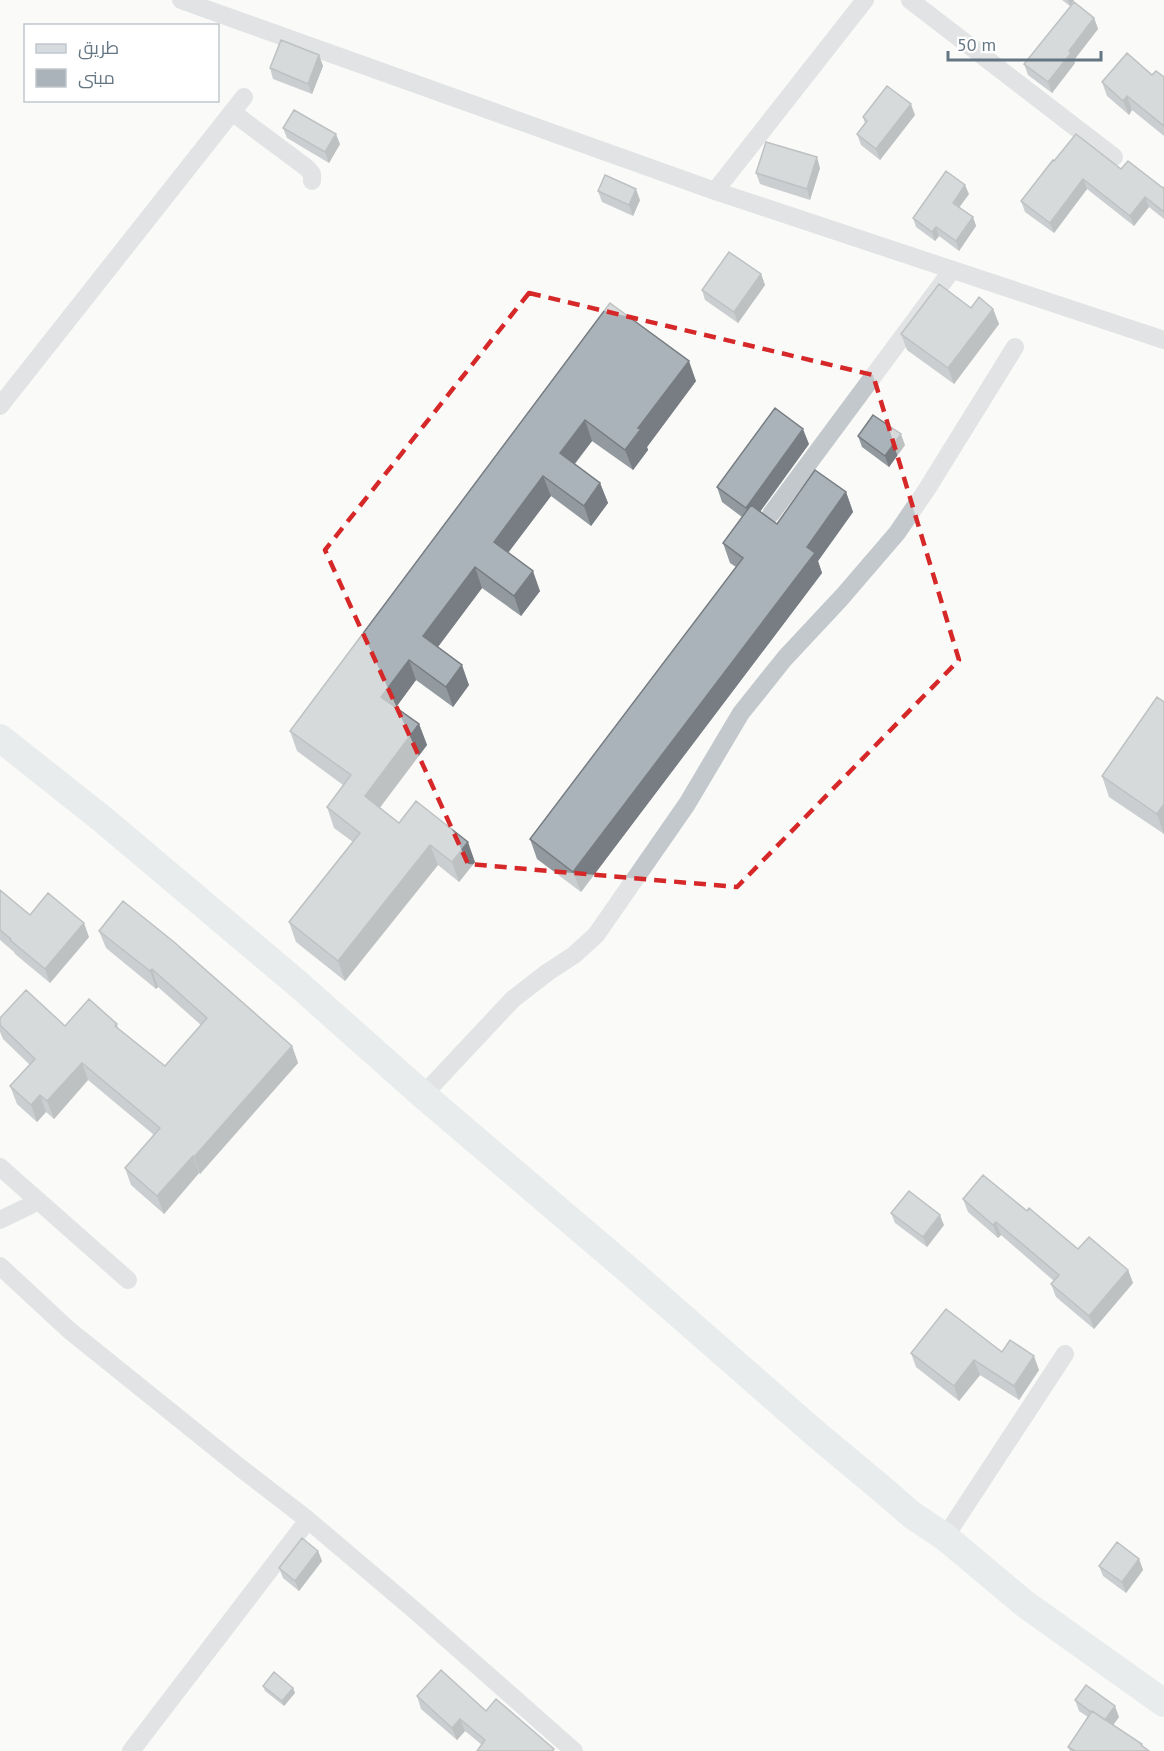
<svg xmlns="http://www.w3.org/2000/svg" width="1164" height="1751" font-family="'PT Sans',Cairo,sans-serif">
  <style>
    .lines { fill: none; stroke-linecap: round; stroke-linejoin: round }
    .minor { stroke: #c3c8cc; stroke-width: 18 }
    .primary { stroke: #d6dbdf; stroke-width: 28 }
    .wall { fill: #929a9f }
    .shaded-wall { fill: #777d82 }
    .building { fill: #aab3b9; stroke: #777d82; stroke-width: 1.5 }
    .marked { fill: none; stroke: #d62828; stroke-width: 4.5; stroke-dasharray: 12 8; stroke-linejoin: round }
  </style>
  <rect width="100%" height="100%" fill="#fafaf8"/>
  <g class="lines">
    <path class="minor" d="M181,0L715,191L1164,340
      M910,0L1114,157
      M232,112L307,168L312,174V181
      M715,191L865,0
      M0,406L244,97
      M771,514L952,270
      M423,1095L513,999L548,972L574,955L596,935L687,804L741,713L785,658L842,597L897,533L927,489L1015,347
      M0,1167L128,1280
      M0,1220L39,1201
      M0,1266L69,1330L238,1466L308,1520L413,1609L574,1751
      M945,1537L1065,1354
      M131,1751L308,1520"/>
    <path class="primary" d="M0,738L101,818L298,984L423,1095L632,1273L816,1434L882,1489L912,1515L945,1537L1025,1604L1164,1703"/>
  </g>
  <path class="wall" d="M1062,0H1074L1070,6Z
    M1094,18L1098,29L1074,60L1075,63L1052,93L1028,75L1024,64Z
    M319,55L323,66L312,94L273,79L270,68Z
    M1152,75L1164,77V136L1132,110L1129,115L1107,96L1102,82Z
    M915,115L880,160L861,145L857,134L865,123L863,117Z
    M283,128L340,144L329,163L287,138Z
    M1054,161L1121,169L1163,188L1164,187V219L1149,207L1134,226L1087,189L1054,233L1025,212L1021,201Z
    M820,168L810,200L760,184L756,173Z
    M598,191L640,200L633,216L602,202Z
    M969,194L959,207L973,217L976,226L959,251L939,236L935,241L916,227L913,218Z
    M761,274L765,285L738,323L705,300L702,290Z
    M610,303L696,381L647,447L648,450L633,470L592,441L575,464L600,483L608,503L591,526L551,496L508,553L540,591L521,616L482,588L438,647L469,685L453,707L416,680L396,707L419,724L427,745L379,808L399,823L475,862L459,882L438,865L345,981L296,942L289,922L353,842L334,828L327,807L343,785L297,751L290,731Z
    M993,309L999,324L954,384L907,350L901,334Z
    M858,436L905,445L889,467L862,447Z
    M809,444L760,512L777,524L846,492L853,512L818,561L822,573L581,892L537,859L530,839L736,567L730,563L723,543L742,517L722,502L717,487Z
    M1164,702V834L1109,797L1102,776Z
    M0,890L30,915L89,937L50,983L15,954L14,952L0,940Z
    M99,931L292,1046L298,1063L200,1174L199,1173L164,1214L131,1185L125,1168L154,1135L88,1080L54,1119L46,1112L37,1122L17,1104L10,1086L30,1065L3,1039L0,1032V1018L65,1026L117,1024L118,1028L165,1066L201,1025L158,987L156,989L106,948Z
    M963,1199L1027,1211L1078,1249L1128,1270L1133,1283L1094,1329L1056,1297L1051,1284L1054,1281L1001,1235L998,1238L968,1212Z
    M891,1213L944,1225L927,1247L895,1223Z
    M1002,1352L1039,1370L1019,1400L980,1375L959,1401L916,1367L911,1353Z
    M318,1551L322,1561L299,1591L283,1578L279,1568Z
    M1139,1559L1143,1570L1126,1593L1103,1576L1099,1566Z
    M263,1686L293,1688L295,1693L284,1706L265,1691Z
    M417,1696L486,1711L554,1749V1751H477L482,1745L465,1731L457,1740L421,1709Z
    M1075,1700L1119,1717L1113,1725L1149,1751H1070L1068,1747L1088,1717L1079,1711Z"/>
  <path class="shaded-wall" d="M1068,0H1074L1070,6Z
    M1094,18L1098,29L1074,60L1075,63L1052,93L1048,82L1069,51Z
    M319,55L323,66L312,94L308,84Z
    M1127,96L1132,110L1129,115L1123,101Z
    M911,104L915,115L880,160L876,149Z
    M336,134L340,144L329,163L325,152Z
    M817,157L820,168L810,200L807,189Z
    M1083,179L1087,189L1054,233L1050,223Z
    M965,185L969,194L956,212L953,203Z
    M636,189L640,200L633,216L629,205Z
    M1145,197L1149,207L1134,226L1130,216Z
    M973,217L976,226L959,251L956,241Z
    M936,227L939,236L935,241L932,232Z
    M761,274L765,285L738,323L734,312Z
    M993,309L999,324L954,384L948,368Z
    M689,361L696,381L647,447L648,450L633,470L625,450L638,428Z
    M585,420L592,441L567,473L560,453Z
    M803,429L809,444L751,524L746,508Z
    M901,434L905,445L889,467L885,456Z
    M543,476L551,496L501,562L494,542Z
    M600,483L608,503L591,526L584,506Z
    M846,492L853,512L818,561L822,573L581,892L573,872Z
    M475,567L482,588L431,656L423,636Z
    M533,571L540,591L521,616L514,596Z
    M409,660L416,680L389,717L381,697Z
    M462,665L469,685L453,707L446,687Z
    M419,724L427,745L373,817L365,796Z
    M1164,804V834L1157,814Z
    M468,842L475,862L459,882L452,862Z
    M430,845L438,865L345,981L338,961Z
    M84,923L89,937L50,983L45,969Z
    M152,969L158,987L156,989L150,971Z
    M292,1046L298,1063L200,1174L194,1157Z
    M82,1063L88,1080L54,1119L47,1101Z
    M40,1095L46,1112L37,1122L31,1105Z
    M193,1156L199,1173L164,1214L157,1196Z
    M940,1215L944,1225L927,1247L923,1237Z
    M996,1222L1001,1235L998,1238L993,1225Z
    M1128,1270L1133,1283L1094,1329L1089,1316Z
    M1034,1356L1039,1370L1019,1400L1014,1386Z
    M974,1360L980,1375L959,1401L954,1386Z
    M318,1551L322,1561L299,1591L295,1581Z
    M1139,1559L1143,1570L1126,1593L1122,1582Z
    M293,1688L295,1693L284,1706L282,1701Z
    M1115,1706L1119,1717L1108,1732L1104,1721Z
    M460,1719L465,1731L457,1740L452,1728Z"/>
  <path class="building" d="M1074,2L1094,18L1069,51L1071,53L1048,82L1024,64Z
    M281,40L319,55L308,84L270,68Z
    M1127,53L1152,75L1156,71L1164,77V126L1127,96L1123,101L1102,82Z
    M887,86L911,104L876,149L857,134L867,121L863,117Z
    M294,110L336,134L325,152L283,128Z
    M1076,134L1121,169L1128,161L1163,188L1164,187V212L1145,197L1130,216L1083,179L1050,223L1021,201L1053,160L1054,161Z
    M766,142L817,157L807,189L756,173Z
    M946,171L965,185L953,203L973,217L956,241L936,227L932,232L913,218Z
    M605,175L636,189L629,205L598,191Z
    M729,252L761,274L734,312L702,290Z
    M939,284L971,308L979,297L993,309L948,368L901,334Z
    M610,303L689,361L638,428L641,429L625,450L585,420L560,453L600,483L584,506L543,476L494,542L533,571L514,596L475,567L423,636L462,665L446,687L409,660L381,697L419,724L365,796L399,823L416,801L468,842L452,862L430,845L338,961L289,922L360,833L327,807L351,775L290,731Z
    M775,408L803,429L746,508L717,487Z
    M873,415L901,434L885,456L858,436Z
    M815,470L846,492L807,547L815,553L573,872L530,839L743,558L723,543L751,505L777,524Z
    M1157,697L1164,702V804L1157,814L1102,776Z
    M0,890L30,915L48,893L84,923L45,969L10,940L11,939L0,930Z
    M123,901L174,942L292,1046L194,1157L193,1156L157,1196L125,1168L160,1128L82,1063L47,1101L40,1095L31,1105L10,1086L35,1059L0,1025V1018L26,990L65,1026L89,999L117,1024L115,1026L165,1066L207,1018L152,969L150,971L99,931Z
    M983,1175L1027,1211L1029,1208L1078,1249L1089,1237L1128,1270L1089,1316L1051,1284L1059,1275L996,1222L993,1225L963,1199Z
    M909,1191L940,1215L923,1237L891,1213Z
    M946,1309L1002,1352L1010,1340L1034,1356L1014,1386L974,1360L954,1386L911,1353Z
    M302,1538L318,1551L295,1581L279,1568Z
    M1117,1542L1139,1559L1122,1582L1099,1566Z
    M441,1670L486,1711L496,1699L554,1749L552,1751H477L485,1740L460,1719L452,1728L417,1696Z
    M274,1672L293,1688L282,1701L263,1686Z
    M1086,1685L1115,1706L1105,1720L1092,1711L1091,1712L1075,1700Z
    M1092,1711L1142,1744L1141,1745L1149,1751H1075L1068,1747Z"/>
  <path d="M0 0H1164V1751H0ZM529,293L873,375L959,660L737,887L468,864L325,550Z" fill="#fafaf8" fill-opacity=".55" fill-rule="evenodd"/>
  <path class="marked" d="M529,293L873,375L959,660L737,887L468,864L325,550Z"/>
  <rect x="24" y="24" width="195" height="78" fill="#ffffff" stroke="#c1c8cd" stroke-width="1.5"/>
  <rect x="36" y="44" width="30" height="9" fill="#d6dbdf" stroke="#c1c8cd" stroke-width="1.5"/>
  <text x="78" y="54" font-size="18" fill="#657683">طريق</text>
  <rect x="36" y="69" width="30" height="18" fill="#aab3b9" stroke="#c1c8cd" stroke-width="1.5"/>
  <text x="78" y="84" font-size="18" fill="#657683">مبنى</text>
  <path d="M948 51v9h153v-9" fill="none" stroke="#657683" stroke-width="3"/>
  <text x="957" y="51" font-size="18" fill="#657683" stroke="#ffffff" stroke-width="4.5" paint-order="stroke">50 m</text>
</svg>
